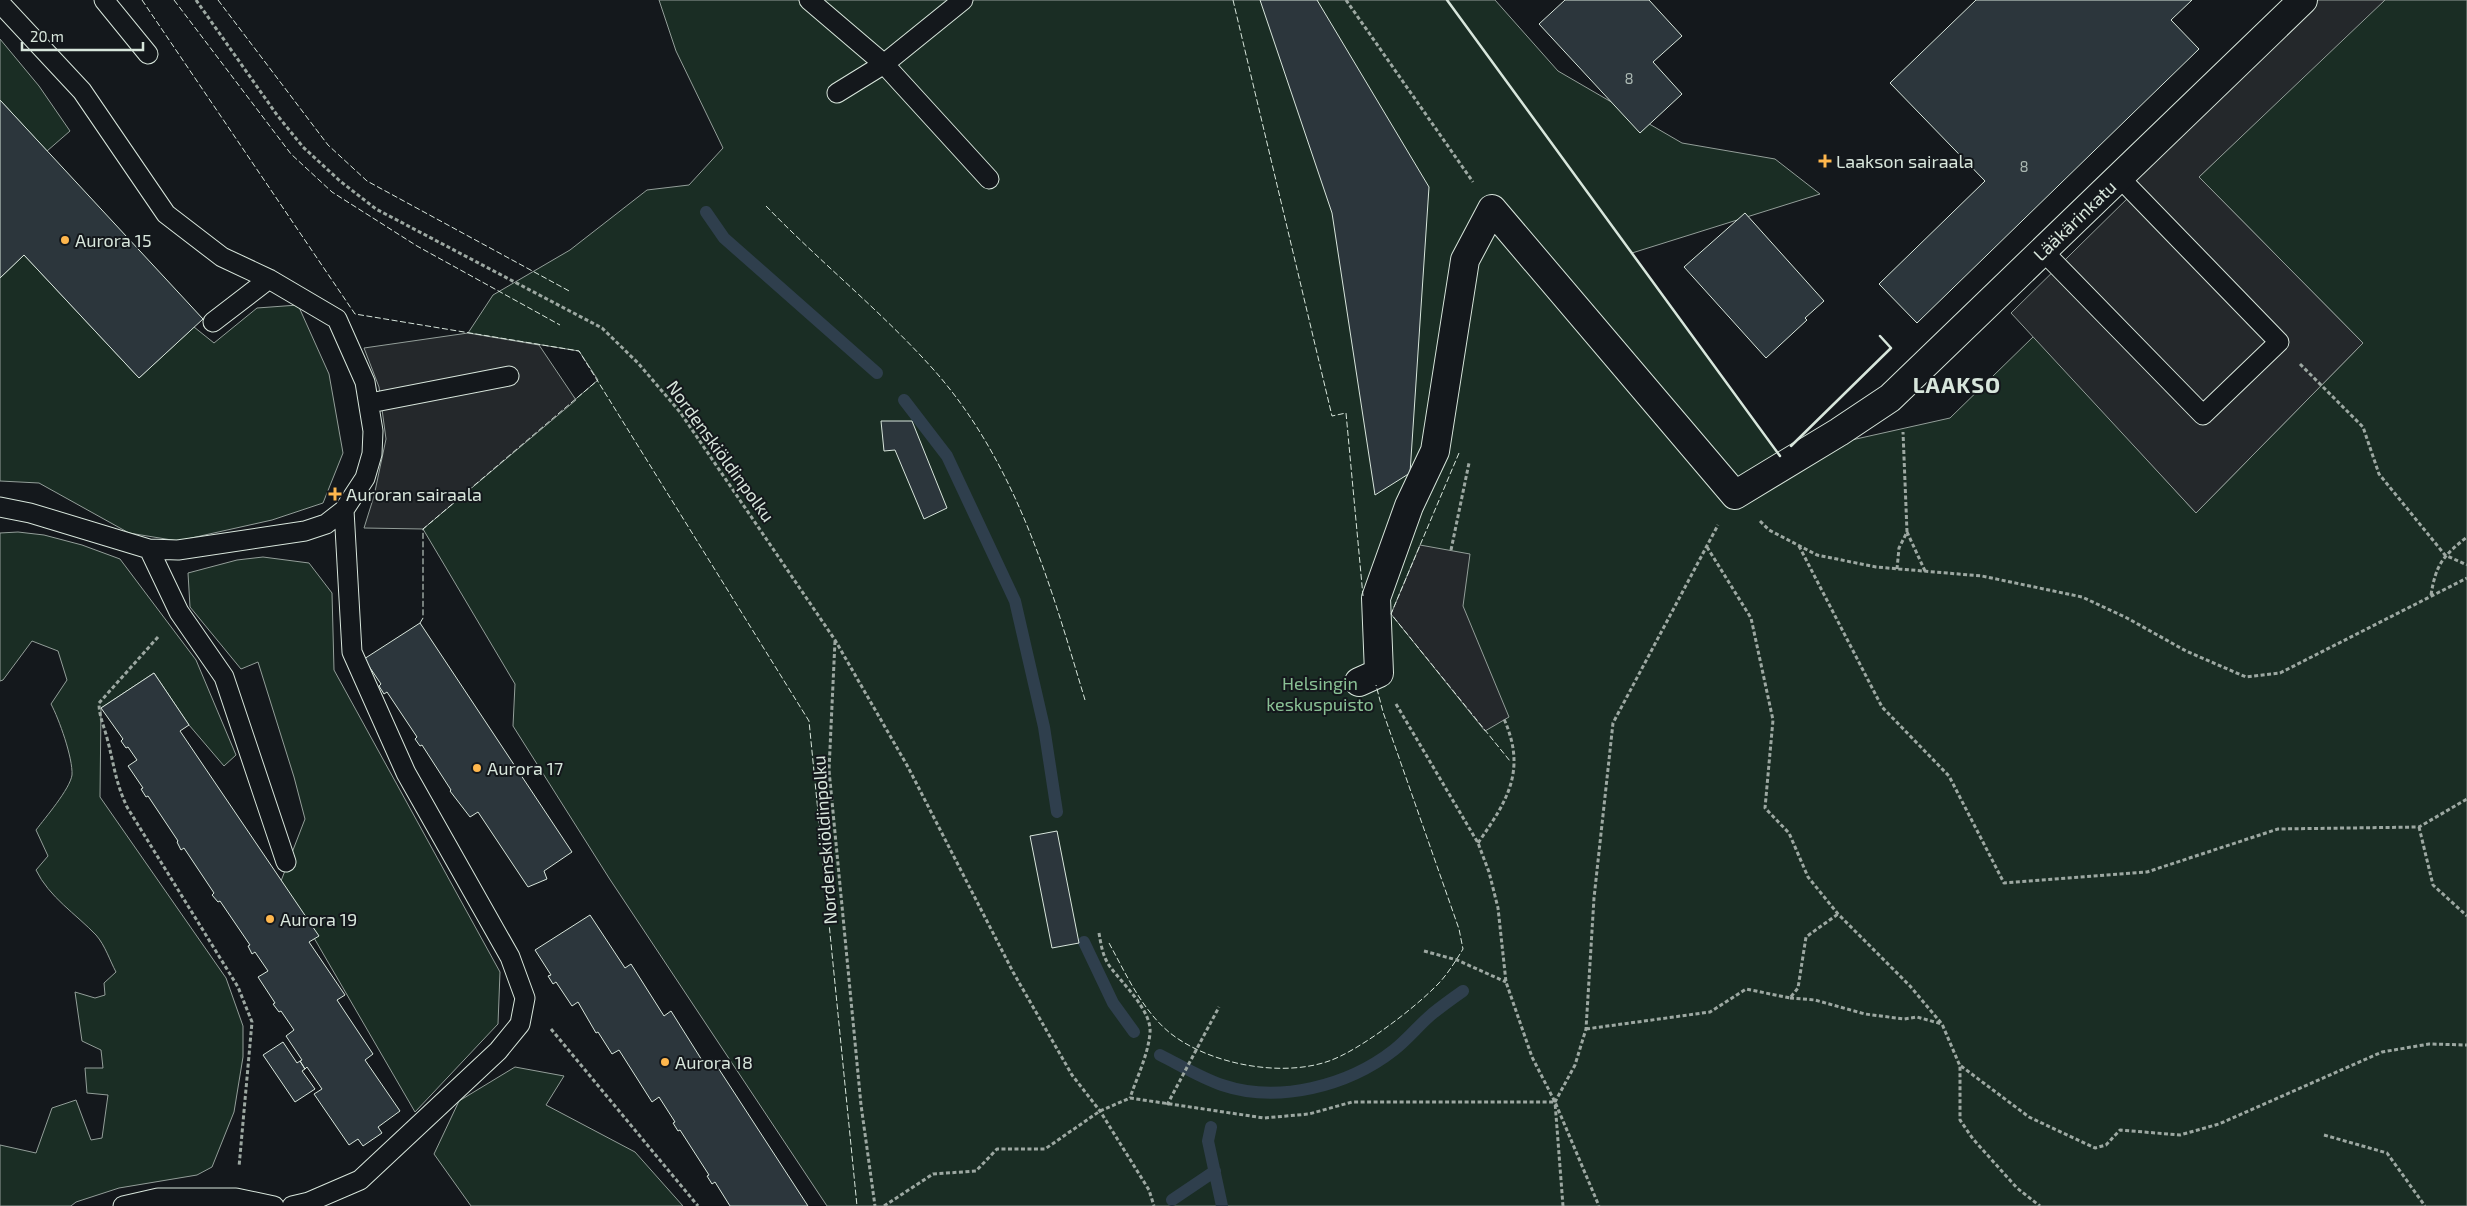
<svg xmlns="http://www.w3.org/2000/svg" width="2467" height="1206" font-family="'Exo 2',sans-serif">
  <style>
    .green { fill: #1a2d24; stroke: #939e99 }
    .parking { fill: #24282b; stroke: #939e99 }
    .lines { fill: none; stroke-linecap: round; stroke-linejoin: round }
    .stream { stroke: #2f3f4d; stroke-width: 12 }
    .building { fill: #2c363c; stroke: #d8e6dc }
    .service-casing { stroke: #d8e6dc; stroke-width: 21 }
    .minor-casing { stroke: #d8e6dc; stroke-width: 30 }
    .path { stroke: #9da8a2; stroke-width: 3; stroke-dasharray: 4 2.5; stroke-linecap: butt }
    .service { stroke: #14181c; stroke-width: 19 }
    .minor { stroke: #14181c; stroke-width: 28 }
    .fence { stroke: #d8e6dc; stroke-width: 1; stroke-dasharray: 6 2.5; stroke-linecap: butt }
    .wall { stroke: #d8e6dc; stroke-width: 2.5 }
    .poi-dot { fill: #ffb74d; stroke: #14181c; stroke-width: 2 }
    .labels { text-anchor: middle; dominant-baseline: central; stroke-width: 4; stroke-linejoin: round; paint-order: stroke }
    .number-label { font-size: 15px; fill: #adbab4 }
    .poi-label { font-size: 18px; fill: #d8e6dc; stroke: #14181c; text-anchor: start }
    .street-label { font-size: 18px; fill: #d8e6dc; stroke: #14181c }
    .park-label { font-size: 18px; fill: #8ac095; stroke: #14181c }
    .district-label { font-size: 22px; font-weight: bold; letter-spacing: 1px; fill: #d8e6dc; stroke: #14181c }
  </style>
  <rect width="100%" height="100%" fill="#14181c"/>
  <path class="green" d="M659,0H1495L1558,71L1682,143L1775,159L1820,194L1632,253L1780,456L1950,418L2034,336L2196,513L2363,343L2199,177L2382,0H2467V1206H827L609,878L513,726L515,684L423,529L598,380L579,351L468,333L493,295L570,250L647,190L689,185L723,148L676,51Z
    M0,39L39,86L70,131L47,151L0,100Z
    M24,255L139,378L194,327L214,343L257,308L298,305L329,374L343,453L323,503L272,520L178,541L129,533L39,483L0,481V278Z
    M18,532L44,535L82,545L120,559L196,660L236,755L224,766L189,725L154,673L101,708L100,797L226,978L243,1026V1057L234,1112L212,1167L197,1175L119,1188L76,1202L71,1206H0V1145L36,1153L52,1108L76,1100L91,1140L102,1138L108,1095L87,1093L85,1068H103L101,1050L82,1041L75,992L95,998L105,995L104,983L116,972C110,961 105,945 96,935C76,914 49,897 36,870L48,856L36,830C45,818 70,789 72,775C73,758 59,719 51,704L67,680L58,651L32,641L3,680L0,681V533Z
    M263,557L309,563L332,593L334,670L500,972L498,1024L415,1112L281,881L305,819L294,777L258,662L241,669L190,607L188,573L237,560Z
    M515,1067L564,1076L546,1105L635,1152L683,1206H471L434,1154L459,1101Z"/>
  <path class="parking" d="M2303,0H2385L2199,177L2363,343L2196,513L2011,313L2133,193L2119,177Z
    M468,333L539,345L576,400L423,529L364,528L374,496L386,439L379,387L364,348Z
    M1420,545L1470,554L1463,606L1509,717L1485,731L1391,614Z"/>
  <g class="lines">
    <path class="stream" d="M706,212L724,238L877,373
      M904,400L947,456L1015,601L1044,727L1057,812
      M1084,942L1113,1003L1134,1032
      M1160,1055C1180,1065 1201,1078 1222,1085C1278,1104 1348,1086 1394,1050C1408,1039 1419,1025 1432,1014C1442,1006 1453,998 1463,991
      M1211,1127L1208,1141L1222,1206
      M1172,1200L1215,1171"/>
  </g>
  <path class="building" d="M1260,0H1317L1429,187L1410,473L1375,495L1332,213Z
    M1565,0H1649L1682,36L1653,62L1682,94L1640,133L1539,24Z
    M1976,0H2192L2171,20L2199,49L1917,323L1879,284L1985,181L1890,83Z
    M0,100L203,319L139,378L24,255L0,278Z
    M1745,213L1824,301L1805,318L1807,320L1766,358L1684,267Z
    M881,421H912L947,508L924,519L895,450L884,451Z
    M420,623L572,852L544,871L547,879L528,887L478,812L470,817L450,791L451,790L422,745L420,746L415,739L417,737L387,692L384,694L379,686L381,684L364,659Z
    M154,673L189,725L180,731L319,936L309,942L345,995L337,1000L373,1054L365,1060L400,1111L378,1127L382,1133L363,1146L358,1139L349,1145L314,1094L322,1089L307,1067L305,1069L300,1061L302,1060L286,1036L294,1030L281,1011L279,1012L273,1004L275,1003L258,977L268,971L255,952L252,954L248,946L250,945L220,901L218,902L212,895L214,893L184,848L181,850L177,842L178,841L148,796L146,797L141,789L143,788L128,766L137,760L128,747L126,748L121,741L123,739L101,708Z
    M1057,831L1079,943L1052,948L1030,836Z
    M590,915L625,968L631,964L664,1016L671,1011L705,1065L713,1060L808,1206H730L715,1182L712,1184L707,1176L709,1175L680,1130L678,1131L673,1123L675,1122L659,1097L652,1102L619,1050L612,1054L598,1032L596,1033L578,1002L572,1006L556,982L553,984L548,976L551,975L535,950Z
    M283,1042L297,1063L300,1061L305,1069L302,1071L315,1089L295,1102L263,1055Z"/>
  <g class="lines">
    <defs>
      <path id="service" d="M104,0L148,54
        M809,0L884,64L989,179
        M0,3L82,91L166,214L222,257L269,279L337,319L365,382L373,431L372,454L365,478L344,510L326,524L305,531L178,550L149,549L30,513L0,507
        M837,93L884,64L963,0
        M2042,250L2203,415L2279,342L2119,177
        M213,322L269,279
        M370,403L509,376
        M149,549L179,612L224,677L286,862
        M123,1206L158,1198H236L274,1206
        M292,1206L309,1202L360,1180L498,1051L520,1024L525,998L510,957L406,773L352,652L344,510"/>
      <g id="minor">
        <path id="s1" d="M1359,682L1379,673L1376,598L1409,506L1435,451L1465,260L1492,209L1735,495L1839,432L1890,398L2303,0"/>
      </g>
    </defs>
    <use href="#service" class="service-casing"/>
    <use href="#minor" class="minor-casing"/>
    <path class="path" d="M196,0L277,115L303,147L340,181L376,209L602,328L638,363L680,412L835,640L908,767L1013,972L1072,1075L1100,1111L1149,1190L1154,1206
      M1346,0L1473,182
      M2300,364L2363,427L2379,474L2445,555L2467,565
      M1760,521L1769,530L1817,555L1876,567L1982,576L2082,597L2127,618L2186,651L2246,677L2280,673L2467,578
      M1907,532L1925,571
      M1799,546L1882,707L1949,776L2004,883L2147,872L2278,829L2419,827L2467,799
      M1707,547L1751,618L1773,720L1765,808L1789,833L1808,877L1838,914L1910,986L1942,1024L1960,1066V1120L1973,1139L2017,1188L2040,1206
      M1451,550L1469,463
      M1897,569L1899,548L1907,532L1903,432
      M2431,595C2436,564 2443,556 2467,537
      M158,637L99,703C99,716 104,726 107,738C114,764 115,781 127,807L238,987L252,1022L239,1167
      M835,641L829,770L861,1105L875,1206
      M1396,704L1478,843L1489,872L1498,908L1506,982L1532,1057L1555,1102L1599,1206
      M2419,827L2433,885L2467,916
      M1478,843C1507,801 1527,771 1504,719
      M1099,933C1101,945 1103,958 1111,968C1123,984 1152,1011 1150,1033C1148,1055 1137,1077 1130,1098
      M1424,951L1457,960L1506,982
      M1790,998L1815,1000L1865,1014L1904,1019L1917,1017L1942,1024
      M551,1029L698,1206
      M1586,1029L1710,1012L1746,989L1790,998L1798,988L1806,937L1838,914
      M1961,1066L2029,1117L2095,1148L2106,1145L2120,1130L2180,1135L2219,1124L2382,1052L2429,1044L2467,1045
      M1167,1105L1219,1007
      M2324,1135L2387,1153L2425,1206
      M884,1206L933,1174L976,1171L997,1149H1045L1100,1111L1130,1098L1264,1118L1309,1114L1352,1102H1555
      M1563,1206L1555,1102L1575,1065L1586,1029L1594,898L1613,723L1718,525"/>
    <use href="#service" class="service"/>
    <use href="#minor" class="minor"/>
    <path class="fence" d="M142,0L355,314L579,351L809,721L857,1206
      M174,0L291,154L332,192L417,246L560,325
      M218,0L328,145L367,181L571,292
      M1233,0L1332,416L1346,413L1363,596
      M766,206C820,262 881,311 933,369C1016,462 1050,583 1085,700
      M1459,453L1391,614L1510,761
      M420,623L423,618V529L598,380
      M1109,943C1126,974 1142,1010 1170,1033C1209,1064 1281,1078 1329,1061C1358,1051 1411,1011 1434,988C1446,977 1455,962 1463,949L1459,929L1383,712L1376,685"/>
    <path class="wall" d="M1447,0L1780,456
      M1791,446L1891,348L1880,336"/>
  </g>
  <g class="poi-dot">
    <path d="M1822.5 153.5h5v5h5v5h-5v5h-5v-5h-5v-5h5z"/>
    <circle cx="65" cy="240" r="5"/>
    <path d="M332.5 486.5h5v5h5v5h-5v5h-5v-5h-5v-5h5z"/>
    <circle cx="477" cy="768" r="5"/>
    <circle cx="270" cy="919" r="5"/>
    <circle cx="665" cy="1062" r="5"/>
  </g>
  <g class="labels">
    <g class="number-label">
      <text x="1629" y="78">8</text>
      <text x="2024" y="166">8</text>
    </g>
    <g class="poi-label">
      <text x="1836" y="161">Laakson sairaala</text>
      <text x="75" y="240">Aurora 15</text>
      <text x="346" y="494">Auroran sairaala</text>
      <text x="487" y="768">Aurora 17</text>
      <text x="280" y="919">Aurora 19</text>
      <text x="675" y="1062">Aurora 18</text>
    </g>
    <g class="street-label">
      <text stroke="none"><textPath href="#s1" startOffset="1321">Lääkärinkatu</textPath></text>
      <text transform="translate(721 451) rotate(54)">Nordenskiöldinpolku</text>
      <text transform="translate(824 840) rotate(-94)">Nordenskiöldinpolku</text>
    </g>
    <g class="park-label">
      <text x="1320" y="683">Helsingin<tspan x="1320" dy="21">keskuspuisto</tspan></text>
    </g>
    <g class="district-label">
      <text x="1957" y="384">LAAKSO</text>
    </g>
  </g>
  <path d="M22 42v8h121v-8" fill="none" stroke="#d8e6dc" stroke-width="2.5"/>
  <text x="30" y="42" font-size="15" fill="#d8e6dc" stroke="#14181c" stroke-width="4" paint-order="stroke">20 m</text>
</svg>
